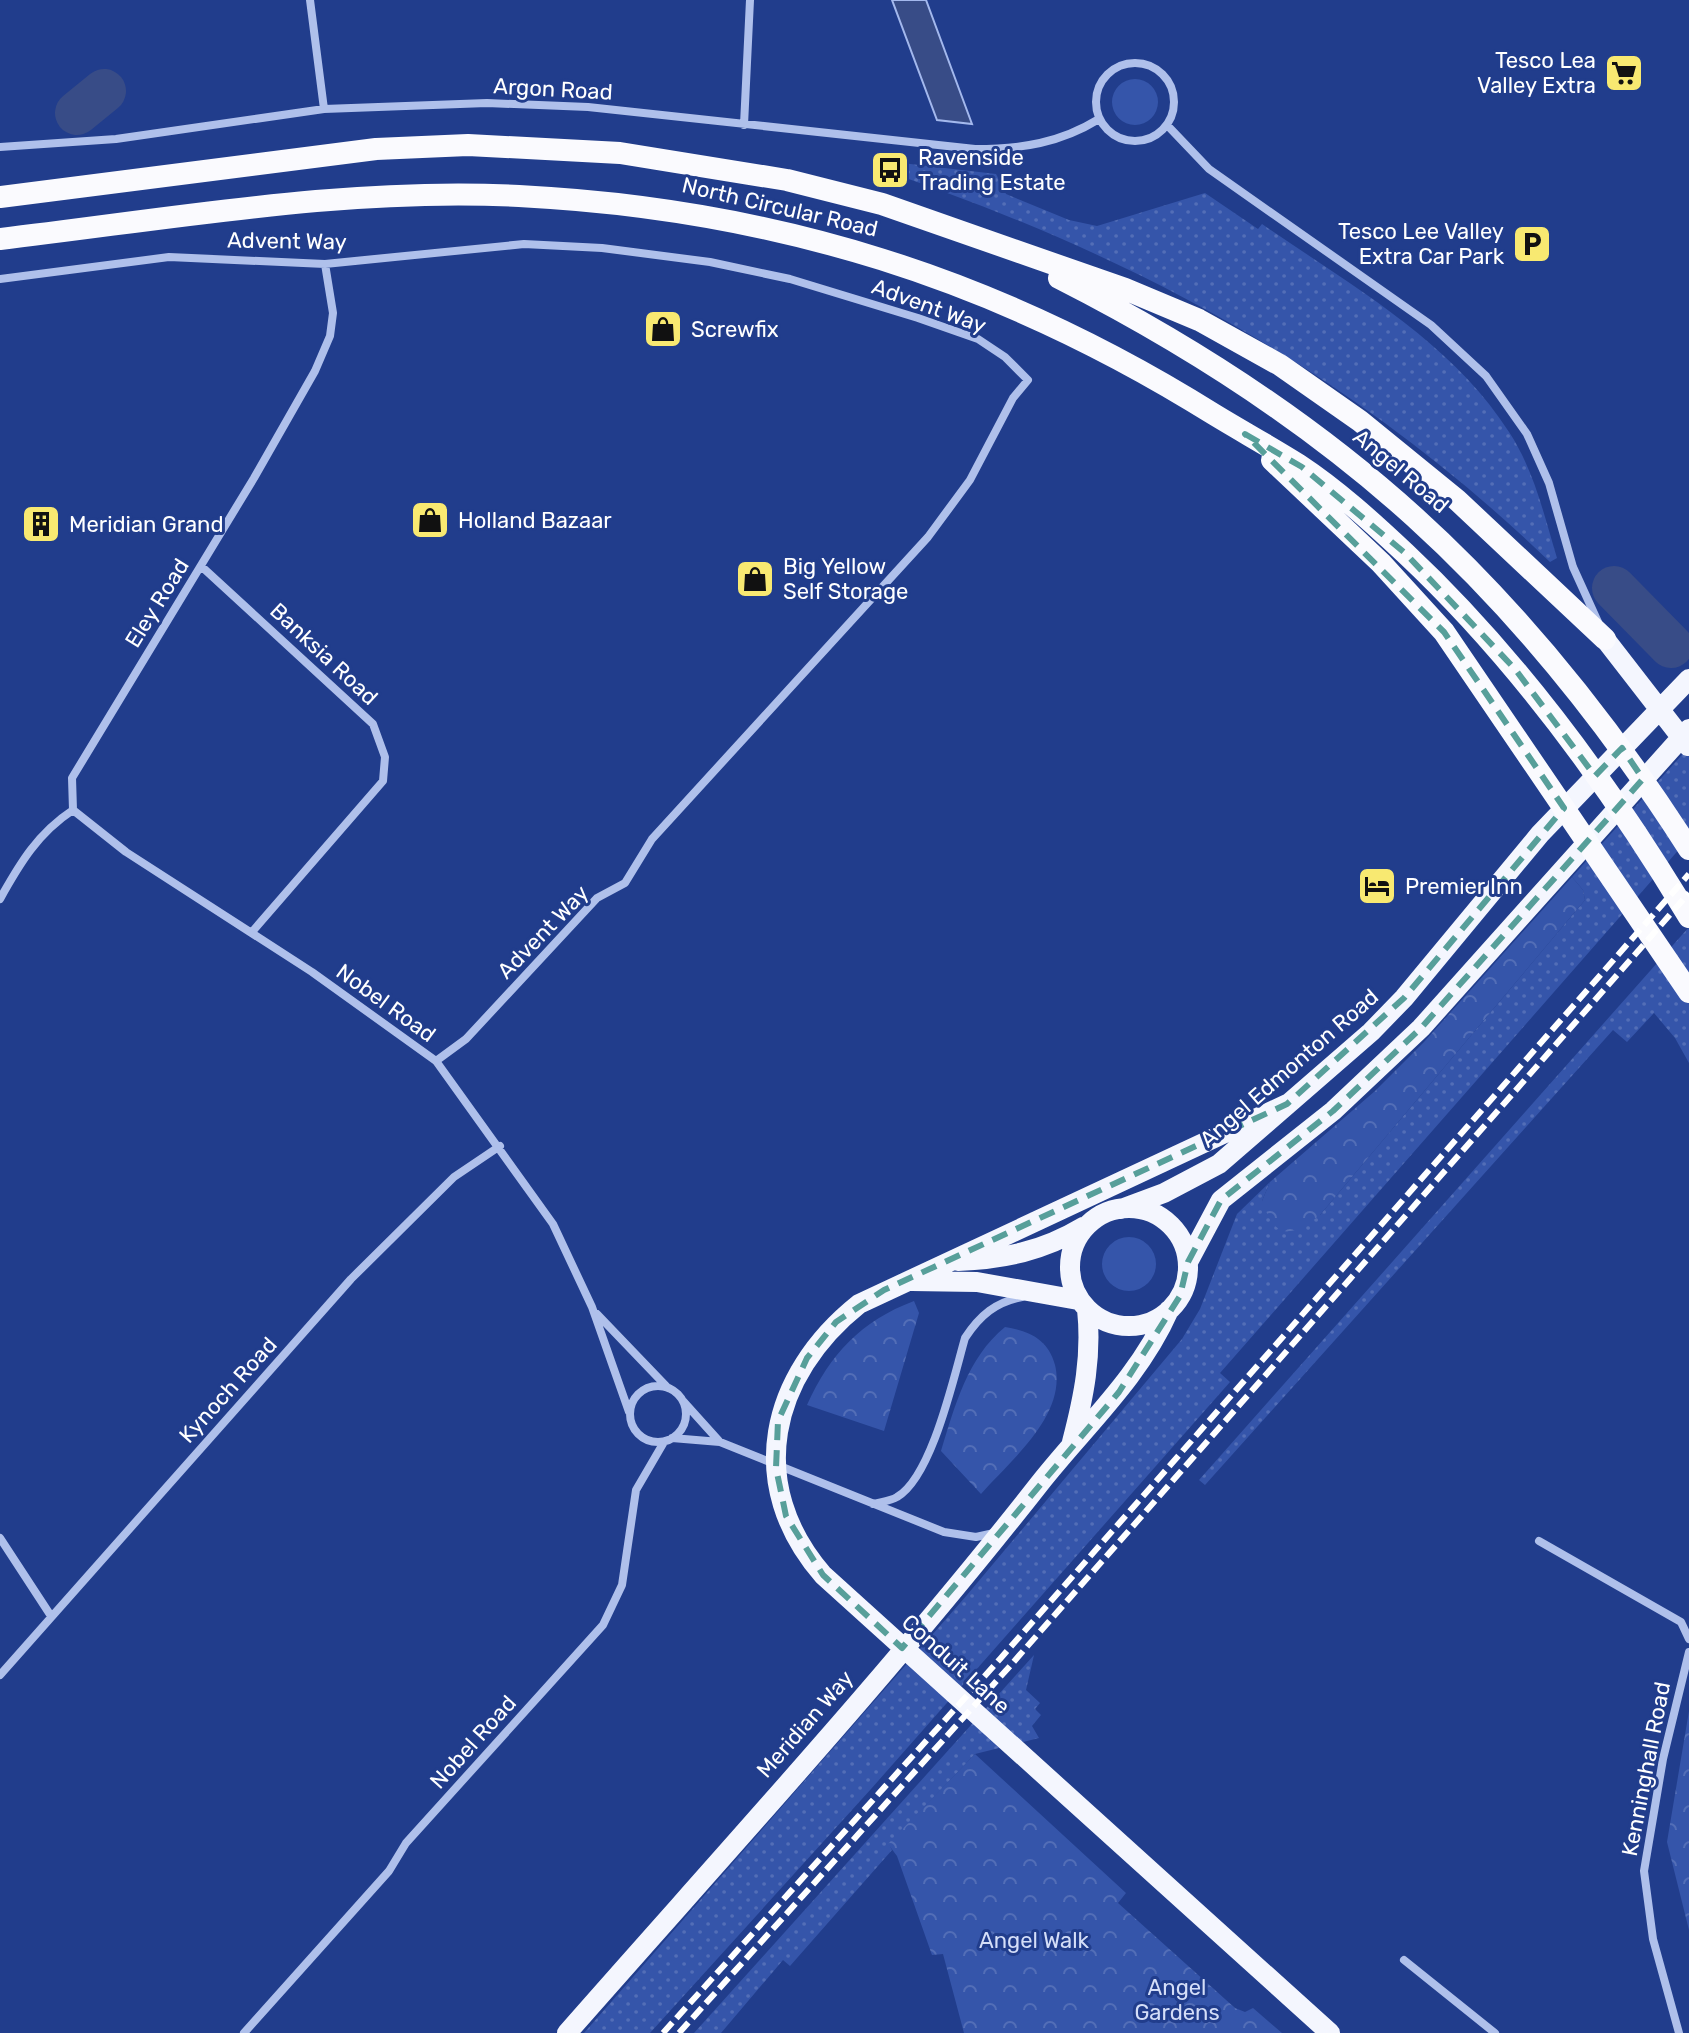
<svg xmlns="http://www.w3.org/2000/svg" width="1689" height="2033" font-family="Rubik,sans-serif">
  <style>
    .grass { fill: url(#grass-dots) }
    .forest { fill: url(#forest-crowns) }
    .garden { fill: #3555aa }
    .water { fill: #384c87; stroke: #a3b8ed; stroke-width: 2 }
    .lines { fill: none; stroke-linecap: round; stroke-linejoin: round }
    .river { stroke: #384c87; stroke-width: 44 }
    .minor { stroke: #afc0eb; stroke-width: 8 }
    .primary { stroke: #f4f6fe; stroke-width: 20 }
    .trunk { stroke: #fafafe; stroke-width: 22 }
    .rail { stroke: #fff; stroke-width: 6; stroke-dasharray: 14 6; stroke-linecap: butt }
    .marked { fill: none; stroke: #579f9a; stroke-width: 6; stroke-dasharray: 16 10; stroke-linejoin: round }
    .labels { text-anchor: middle; dominant-baseline: central; stroke-width: 6; stroke-linejoin: round; paint-order: stroke }
    .poi-label { font-size: 22px; fill: #fff; stroke: #213d8c; text-anchor: start }
    .street-label { font-size: 22px; fill: #fff; stroke: #213d8c }
    .park-label { font-size: 22px; fill: #d4def8; stroke: #213d8c }
  </style>
  <defs>
    <pattern id="grass-dots" width="8" height="8" patternUnits="userSpaceOnUse" patternTransform="scale(2)"><rect width="8" height="8" fill="#3555aa"/><path d="M2 2h.1M6 6h.1" fill="none" stroke="#536eb7" stroke-width="1.8" stroke-linecap="round"/></pattern>
    <pattern id="forest-crowns" width="20" height="18" patternUnits="userSpaceOnUse" patternTransform="scale(2)"><rect width="20" height="18" fill="#3555aa"/><path d="M2 6a3 3 0 1 1 6 0M12 15a3 3 0 1 1 6 0" fill="none" stroke="#536eb7"/></pattern>
  </defs>
  <rect width="100%" height="100%" fill="#213d8c"/>
  <path class="grass" d="M876,160L996,174L1006,194L1069,220L1097,226L1205,193L1258,229L1262,224C1350,285 1450,340 1509,432C1534,470 1544,515 1557,558L1550,562C1355,374 1132,253 876,168Z
    M1689,747V838L1220,1373L1230,1382L871,1789L650,2033H584L967,1595L1182,1339L1200,1309L1237,1214L1270,1182L1262,1201L1320,1215L1585,900L1583,890L1572,877Z
    M1689,927V1063L1675,1038L1654,1013L1627,1042L1613,1030L1205,1485L1199,1480Z
    M1034,1655L1026,1690L1040,1703L1035,1709L1041,1715L1032,1726L1039,1738L975,1754L889,1844L892,1850L790,1966L783,1960L721,2033H694Z"/>
  <path class="forest" d="M1572,877L1583,890L1585,900L1320,1215C1291,1237 1276,1241 1262,1201L1270,1182L1375,1091L1424,1042Z
    M914,1301L919,1313L884,1431L807,1405C830,1354 861,1321 914,1301Z
    M1005,1327C1029,1331 1048,1339 1055,1365C1067,1415 1011,1460 981,1494L941,1451C955,1406 967,1358 1005,1327Z
    M1689,1711V1930L1667,1842Z
    M975,1754L1126,1893L1118,1903L1235,2008L1245,2012L1253,2008L1282,2033H964L943,1954L932,1955L897,1856L888,1844Z"/>
  <path class="garden" d="M1112 102a23 23 0 1 1 46 0a23 23 0 1 1-46 0Z
    M1102 1264a27 27 0 1 1 54 0a27 27 0 1 1-54 0Z"/>
  <path class="water" d="M892,0H926L972,124L937,120Z"/>
  <g class="lines">
    <path class="river" d="M77,113L104,91
      M1614,588L1671,646"/>
    <path class="minor" d="M310,0L324,109
      M1096 102a39 39 0 1 1 78 0a39 39 0 1 1-78 0Z
      M744,125L750,0
      M1167,125L1209,169L1431,325L1486,376L1527,434L1549,483L1573,567L1598,622
      M0,147L116,139L324,109L487,103L588,107L975,149C1022,149 1060,143 1099,119
      M0,279L169,257L325,264L524,244L602,248L710,262L790,279L918,318L978,339L1005,357L1028,380L1013,398L970,480L928,537L652,839L625,883L597,898L466,1039L436,1061
      M201,566L373,724L385,757L383,781L252,932
      M73,810L126,852L312,972L436,1061L553,1224L592,1307L629,1412
      M0,899C20,863 38,833 73,810L72,778L254,478L315,371L330,336L333,313L325,264
      M597,1314L668,1388
      M630 1414a28 28 0 1 1 56 0a28 28 0 1 1-56 0Z
      M683,1401L719,1441
      M672,1438L720,1442L944,1532L976,1537L994,1533
      M873,1504C880,1502 891,1501 897,1497C932,1477 954,1376 965,1338C980,1315 996,1302 1022,1297
      M0,1538L51,1616
      M1539,1541L1681,1622L1689,1639
      M0,1675L351,1279L454,1177L500,1146
      M1404,1960L1495,2033
      M244,2033L389,1871L406,1843L603,1625L622,1585L636,1490L664,1442
      M1679,2033L1653,1939L1644,1871L1663,1759L1689,1652"/>
    <path class="primary" d="M1605,639L1688,746
      M1287,1104L859,1304C770,1375 744,1484 823,1575L1330,2033
      M1070 1267a59 59 0 1 1 118 0a59 59 0 1 1-118 0Z
      M1121,1209L1164,1193L1219,1164L1371,1032L1404,998L1540,834L1689,679
      M958,1261C1004,1259 1043,1251 1083,1227
      M1188,1262L1221,1200L1333,1111L1421,1028L1689,729
      M912,1281L977,1282L1078,1300
      M1072,1442C1084,1396 1092,1356 1087,1309
      M567,2033C726,1852 891,1673 1040,1483C1085,1426 1139,1378 1169,1310"/>
    <path class="trunk" d="M0,197L376,149L468,145L620,153L787,180L882,204L1125,289L1199,320L1280,365L1360,421L1457,500L1605,639
      M0,239C171,219 347,187 519,196C775,209 998,279 1215,415C1243,432 1272,448 1299,465C1337,490 1373,523 1405,553C1517,658 1610,786 1689,917
      M1059,278C1337,419 1520,585 1689,849
      M1272,460L1381,563L1444,632L1689,992"/>
    <path class="rail" d="M663,2033L1000,1659L1689,874
      M679,2033L1010,1666L1689,893"/>
  </g>
  <path class="marked" d="M1245,434L1302,467L1405,553L1515,669L1595,776L1622,748L1643,779L1421,1028L1333,1111L1221,1200L1188,1262L1180,1296L1119,1392L902,1648L823,1575L786,1516L776,1468L778,1421L807,1358L836,1322L884,1290L1287,1104L1404,998L1564,808L1444,632Z"/>
  <defs>
    <symbol id="supermarket-square" viewBox="-11 -11 22 22"><rect x="-9" y="-9" width="18" height="18" rx="4" fill="#f8e971" stroke="#213d8c"/><path d="M-6-5.5h2.5l.6 2H6L4.5 2H-2.5L-4.4-4H-6ZM-1.5 3.2a1.3 1.3 0 1 0 .1 0ZM3 3.2a1.3 1.3 0 1 0 .1 0Z" fill="#111"/></symbol>
    <symbol id="bus-square" viewBox="-11 -11 22 22"><rect x="-9" y="-9" width="18" height="18" rx="4" fill="#f8e971" stroke="#213d8c"/><path d="M-5-6H5V4H4V6H2V4H-2V6H-4V4H-5ZM-3.5-4V0h7V-4ZM-3.5 1.2v1.5H-2V1.2ZM2 1.2v1.5H3.5V1.2Z" fill="#111"/></symbol>
    <symbol id="parking-square" viewBox="-11 -11 22 22"><rect x="-9" y="-9" width="18" height="18" rx="4" fill="#f8e971" stroke="#213d8c"/><path d="M-3.5-5.5H1a3.5 3.5 0 0 1 0 7H-1V5.5H-3.5ZM-1-3.4V-.6H.8a1.4 1.4 0 0 0 0-2.8Z" fill="#111"/></symbol>
    <symbol id="shop-square" viewBox="-11 -11 22 22"><rect x="-9" y="-9" width="18" height="18" rx="4" fill="#f8e971" stroke="#213d8c"/><path d="M-5-2.5h2.3a2.7 3.5 0 0 1 5.4 0H5L5.5 6h-11ZM-1.5-2.5h3a1.5 2.3 0 0 0-3 0Z" fill="#111"/></symbol>
    <symbol id="building-square" viewBox="-11 -11 22 22"><rect x="-9" y="-9" width="18" height="18" rx="4" fill="#f8e971" stroke="#213d8c"/><path d="M-4-6H4V6H1V3H-1V6H-4ZM-2.5-4.3h1.7v1.8h-1.7ZM.8-4.3h1.7v1.8H.8ZM-2.5-1h1.7V.8h-1.7ZM.8-1h1.7V.8H.8Z" fill="#111"/></symbol>
    <symbol id="hotel-square" viewBox="-11 -11 22 22"><rect x="-9" y="-9" width="18" height="18" rx="4" fill="#f8e971" stroke="#213d8c"/><path d="M-6-4.5h1.5V1H6V5H4.5V3h-9V5H-6ZM-4 0a1.8 1.8 0 1 1 3.6 0ZM.5 0V-2.5h3Q6-2.5 6 0Z" fill="#111"/></symbol>
  </defs>
  <g fill-rule="evenodd">
    <use href="#supermarket-square" x="1602" y="51" width="44" height="44"/>
    <use href="#bus-square" x="868" y="148" width="44" height="44"/>
    <use href="#parking-square" x="1510" y="222" width="44" height="44"/>
    <use href="#shop-square" x="641" y="307" width="44" height="44"/>
    <use href="#shop-square" x="408" y="498" width="44" height="44"/>
    <use href="#building-square" x="19" y="502" width="44" height="44"/>
    <use href="#shop-square" x="733" y="557" width="44" height="44"/>
    <use href="#hotel-square" x="1355" y="864" width="44" height="44"/>
  </g>
  <g class="labels">
    <g class="poi-label">
      <text x="1596" y="60" text-anchor="end">Tesco Lea<tspan x="1596" dy="25">Valley Extra</tspan></text>
      <text x="918" y="157">Ravenside<tspan x="918" dy="25">Trading Estate</tspan></text>
      <text x="1504" y="231" text-anchor="end">Tesco Lee Valley<tspan x="1504" dy="25">Extra Car Park</tspan></text>
      <text x="691" y="329">Screwfix</text>
      <text x="458" y="520">Holland Bazaar</text>
      <text x="69" y="524">Meridian Grand</text>
      <text x="783" y="566">Big Yellow<tspan x="783" dy="25">Self Storage</tspan></text>
      <text x="1405" y="886">Premier Inn</text>
    </g>
    <g class="street-label">
      <text transform="translate(553 89) rotate(3)">Argon Road</text>
      <text transform="translate(780 207) rotate(13)">North Circular Road</text>
      <text transform="translate(287 241) rotate(1)">Advent Way</text>
      <text transform="translate(929 306) rotate(20)">Advent Way</text>
      <text transform="translate(1401 471) rotate(40)">Angel Road</text>
      <text transform="translate(157 603) rotate(-58)">Eley Road</text>
      <text transform="translate(324 654) rotate(43)">Banksia Road</text>
      <text transform="translate(543 932) rotate(-46)">Advent Way</text>
      <text transform="translate(386 1003) rotate(36)">Nobel Road</text>
      <text transform="translate(1289 1068) rotate(-41)">Angel Edmonton Road</text>
      <text transform="translate(228 1390) rotate(-48)">Kynoch Road</text>
      <text transform="translate(956 1664) rotate(42)">Conduit Lane</text>
      <text transform="translate(805 1724) rotate(-49)">Meridian Way</text>
      <text transform="translate(473 1742) rotate(-48)">Nobel Road</text>
      <text transform="translate(1646 1769) rotate(-79)">Kenninghall Road</text>
    </g>
    <g class="park-label">
      <text x="1034" y="1940">Angel Walk</text>
      <text x="1177" y="1987">Angel<tspan x="1177" dy="25">Gardens</tspan></text>
    </g>
  </g>
</svg>
